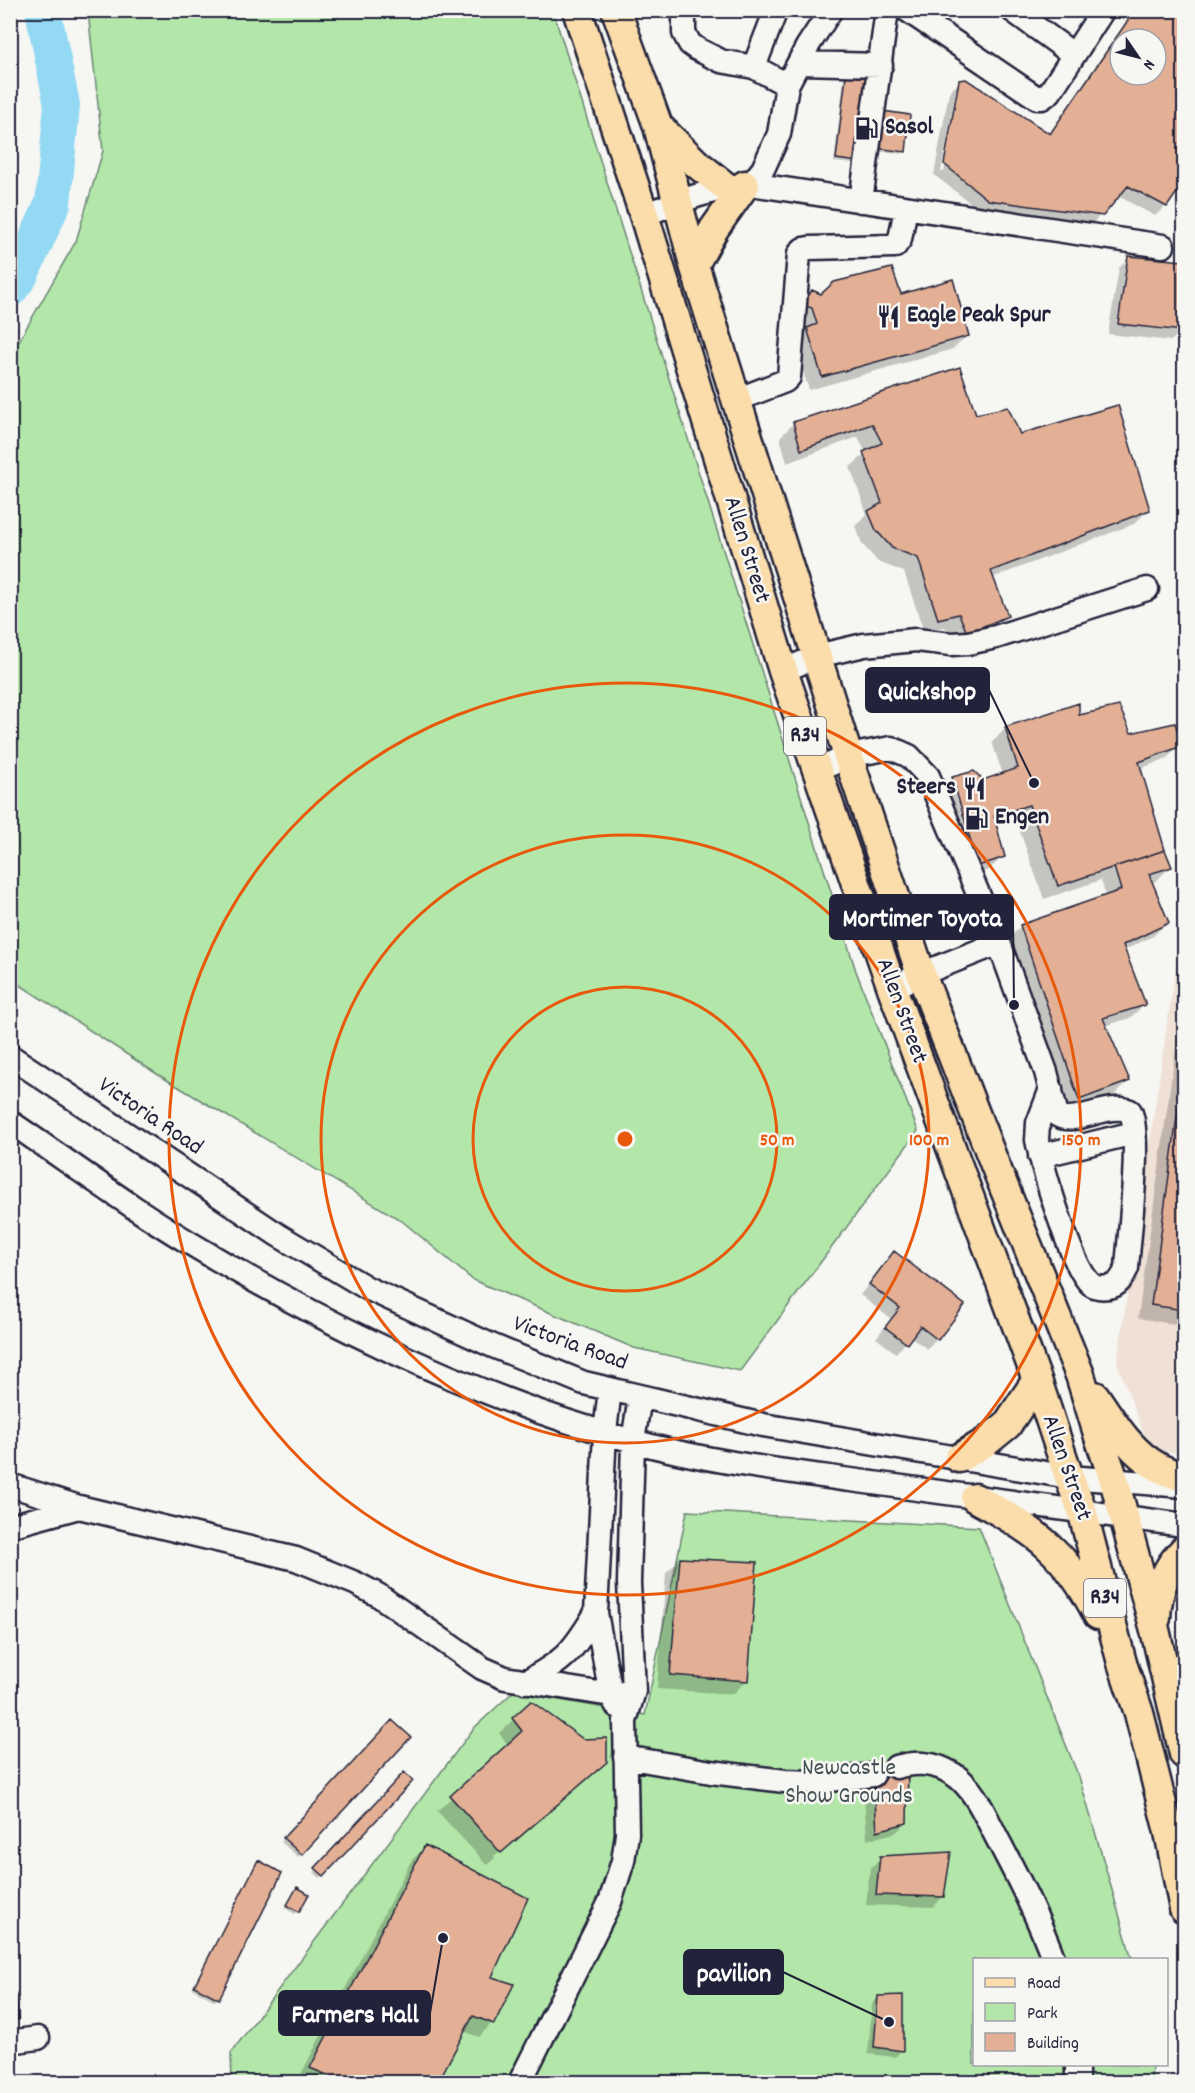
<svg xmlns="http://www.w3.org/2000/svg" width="1195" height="2093" font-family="Dekko,sans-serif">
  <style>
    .built { fill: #f0e1d6 }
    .green { fill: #b2e7a9; stroke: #6a8472; stroke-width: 1.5 }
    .shadow { fill: #0003; fill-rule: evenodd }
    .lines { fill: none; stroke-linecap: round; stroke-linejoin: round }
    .river { stroke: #93d9f4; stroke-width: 36 }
    .building { fill: #e3b095; stroke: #22223b; stroke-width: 1.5; fill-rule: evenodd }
    .minor-casing { stroke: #22223b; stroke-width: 27 }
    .major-casing { stroke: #22223b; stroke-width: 33 }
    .minor { stroke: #f6f6f2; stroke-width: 22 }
    .major { stroke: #fbddab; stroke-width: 28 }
    .ring { fill: none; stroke: #e8590c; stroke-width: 3 }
    .labels { text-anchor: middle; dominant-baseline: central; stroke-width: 5; stroke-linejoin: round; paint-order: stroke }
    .shield { fill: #f6f6f2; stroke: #626272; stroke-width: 1.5 }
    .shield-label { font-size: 22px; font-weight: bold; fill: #22223b }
    .poi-label { font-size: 24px; font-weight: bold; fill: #22223b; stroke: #f6f6f2; text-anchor: start }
    .street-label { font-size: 24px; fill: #22223b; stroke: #f6f6f2 }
    .park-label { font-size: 24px; fill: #465356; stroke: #f6f6f2 }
    .centre { fill: #e8590c; stroke: #f6f6f2; stroke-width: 3 }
    .ring-label { font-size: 18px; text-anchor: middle; font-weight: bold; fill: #e8590c; stroke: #f6f6f2; stroke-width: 5; stroke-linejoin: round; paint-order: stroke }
    .leader { fill: none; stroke: #22223b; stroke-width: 2 }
    .callout-dot { fill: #22223b; stroke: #f6f6f2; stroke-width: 2 }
    .callout { fill: #22223b; stroke: #22223b; stroke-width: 2 }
    .callout-label { font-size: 26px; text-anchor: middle; font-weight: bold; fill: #fff }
  </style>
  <rect width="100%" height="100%" fill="#f6f6f2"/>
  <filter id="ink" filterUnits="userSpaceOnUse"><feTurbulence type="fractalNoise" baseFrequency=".0167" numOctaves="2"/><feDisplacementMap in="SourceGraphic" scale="12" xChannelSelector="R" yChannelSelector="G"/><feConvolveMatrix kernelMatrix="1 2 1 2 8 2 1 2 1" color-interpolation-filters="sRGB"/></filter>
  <g filter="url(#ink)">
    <path class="built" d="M1184,911V1454L1150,1450L1117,1363Z"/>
    <path class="green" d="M88,11H553L856,971L918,1131L740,1371L634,1348L473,1280L402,1221L157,1074L11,979V355L76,241L103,151Z
      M687,1511L979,1527L1080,1780L1132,1959L974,1960V2064L1152,2065L1151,2082H232L231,2053L474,1728L513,1692L645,1715Z"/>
    <path class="shadow" d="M1134,10H1184V180L1166,206L1155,216L1118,196L1091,225L978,209L934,175L949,92L960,82L1048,135ZM1120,39H1156V75H1120ZM956,90H959L944,172H941Z
      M845,71L867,111L904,151L901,154L859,149L855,164L834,162Z
      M1129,258L1184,262V313L1181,331L1171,341L1108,334L1119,268Z
      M813,292L821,296H900L967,335L953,349L809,390L794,343L799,306Z
      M975,416L1019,436L1148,510L1134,524L992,578L1006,616L993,630L953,646L945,627L924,632L904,572L878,562L862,544L855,526L867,514L850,467L866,453L858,437L787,463L780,437L794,423Z
      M1077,717L1130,735L1180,745L1166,759L1139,769L1170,867L1156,881L1151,882L1167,923L1153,936L1123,951L1144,1005L1130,1018L1105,1026L1128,1081L1114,1095L1066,1112L1007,940L1021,926L1106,897L1101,880L1044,899L1015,818L994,824L1003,856L989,870L964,878L939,793L953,779L983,781L1003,775L992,742L1006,728ZM953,785H956L981,872L978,873Z
      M1184,988V1326L1138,1318Z
      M894,1253L937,1339L927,1349L911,1337L896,1353L876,1338L891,1319L860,1295Z
      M680,1559L747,1680L733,1694L657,1689L666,1573Z
      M532,1703L606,1761L494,1856L495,1858L487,1865L437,1811L508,1745L499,1733Z
      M392,1722L409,1737L298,1857L281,1842Z
      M873,1771L906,1823L895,1833L867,1840L863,1781Z
      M404,1774L410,1781L320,1878L314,1872Z
      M425,1847L490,1978L492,2023L479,2037L463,2031L437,2082H297L411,1861Z
      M881,1858L943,1896L933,1907L866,1905L870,1868Z
      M258,1862L218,1998L215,2001L193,1989Z
      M295,1892L298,1911L295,1914L285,1908Z
      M878,1997L902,2050L895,2057L868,2054L872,2004Z"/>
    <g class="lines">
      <path class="river" d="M10,289L20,276L53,203L62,105L43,10"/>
    </g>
    <path class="building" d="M1135,10H1184V182L1167,207L1128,186L1103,216L988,200L944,164L959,80L966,79L1050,134ZM1120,39H1156V75H1120Z
      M847,67L874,70L869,109L910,115L906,152L861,146L859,162L836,159Z
      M1128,256L1184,261V321L1183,331L1118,324Z
      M892,268L901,294L953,279L969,336L822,377L807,328L817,324L812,308L803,305L812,290L821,294L834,282Z
      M960,367L976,414L1008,407L1020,434L1118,405L1150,510L991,571L1008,616L967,633L959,614L938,619L918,558L892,548L876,530L868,511L882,503L863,452L882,443L872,424L801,450L793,422Z
      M1079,703V715L1119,706L1131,733L1175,723L1182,746L1139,762L1165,850L1058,886L1029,805L994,816L1005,857L978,866L952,777L974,771L983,780L1018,768L1005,727Z
      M1165,850L1172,867L1149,874L1169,923L1123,945L1146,1005L1103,1018L1130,1081L1079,1100L1020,925L1121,890L1114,867Z
      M1184,1067V1310L1151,1305Z
      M894,1251L965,1305L938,1340L920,1326L907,1344L885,1327L900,1308L869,1284Z
      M680,1558L757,1562L748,1681L670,1675Z
      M531,1701L583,1739L607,1738V1762L501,1853L450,1796L522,1731L512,1718Z
      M392,1720L411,1737L302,1855L283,1838Z
      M908,1766L907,1823L877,1831L873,1770Z
      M404,1772L413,1781L324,1876L315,1868Z
      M425,1845L528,1898L492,1977L514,1984L494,2024L473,2016L438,2082H344L310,2068Z
      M951,1852L944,1897L876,1895L880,1856Z
      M258,1860L282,1873L219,1999L194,1986Z
      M297,1887L309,1894L299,1912L287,1905Z
      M16,1994L18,2020L10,2021V1995Z
      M903,1995V2051L874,2047L878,1996Z"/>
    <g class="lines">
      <defs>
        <path id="minor" d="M684,10V33L690,44L697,49L721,61L754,67L787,85
          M907,10L1037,98H1042L1050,92L1103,10
          M1012,10L1074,55
          M799,63L881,65
          M754,67L776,10
          M751,184L1163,246
          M861,201L887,10
          M644,215C679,201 714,188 751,184L763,169L779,134L787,85L807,47L831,10
          M736,400L785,381L789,377L799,254L803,249L809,248L895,246L900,239L906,208
          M783,671L817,656L864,645L916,640L951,644L968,643L996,637L1147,589
          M817,771L848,756L891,748L909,756L928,776L999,943L1046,1072L1057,1115C1074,1127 1108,1101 1130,1111C1142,1133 1129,1238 1127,1268C1123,1276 1119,1286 1109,1287C1103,1288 1096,1288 1091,1284C1071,1267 1043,1169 1037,1140L1038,1123L1051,1089
          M892,988L921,974L999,943
          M10,1056L278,1235L367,1288L493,1346L584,1383L763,1425L1069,1477L1184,1486
          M10,1122C75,1166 138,1213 205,1252C339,1332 483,1400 633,1441C704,1461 779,1470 851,1480C962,1496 1073,1510 1184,1525
          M1040,1156L1134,1133
          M610,1389L605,1432L596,1613L611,1695L617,1706
          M10,1485L79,1507L296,1559L355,1583L378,1595L482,1668L505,1678L611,1695L634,1691
          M10,1526L79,1507
          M525,1682C565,1661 573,1651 596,1613
          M625,1757L711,1772L785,1781L812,1782L873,1775
          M896,1767C917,1762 934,1762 953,1774C974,1787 986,1817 997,1838C1018,1878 1038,1917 1054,1960
          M10,2042L38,2038
          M1077,2064V2082
          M520,2082L610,1902L623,1861L627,1834L625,1721L634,1691L629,1583L633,1441L640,1397"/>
        <path id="major" d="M577,10L644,215L783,671L892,988L1037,1380L1069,1477L1082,1510L1122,1663L1139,1713L1169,1832L1184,1909
          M616,10L658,126L694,265L848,756L921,974L995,1165L1080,1375L1099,1437L1114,1480L1155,1630L1184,1754
          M658,126L697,164L726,187
          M694,265L714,229L745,185
          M1095,1396C1112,1421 1130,1452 1158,1467C1166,1472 1176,1474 1184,1478
          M959,1458L986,1442L1007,1425L1037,1380
          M975,1498C1036,1531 1066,1552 1098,1615
          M1156,1618C1157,1593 1165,1568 1184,1550"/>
      </defs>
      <use href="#minor" class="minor-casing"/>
      <use href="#major" class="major-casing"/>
      <use href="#minor" class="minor"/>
      <use href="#major" class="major"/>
    </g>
  </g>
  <g class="ring">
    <circle cx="625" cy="1139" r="152"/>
    <circle cx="625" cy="1139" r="304"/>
    <circle cx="625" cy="1139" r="456"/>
  </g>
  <defs>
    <symbol id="fuel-bare" viewBox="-9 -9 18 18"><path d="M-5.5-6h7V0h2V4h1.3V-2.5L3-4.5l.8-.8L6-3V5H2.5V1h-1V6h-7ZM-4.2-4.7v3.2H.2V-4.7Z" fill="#22223b" stroke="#f6f6f2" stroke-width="2.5" paint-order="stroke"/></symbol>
    <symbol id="restaurant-bare" viewBox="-9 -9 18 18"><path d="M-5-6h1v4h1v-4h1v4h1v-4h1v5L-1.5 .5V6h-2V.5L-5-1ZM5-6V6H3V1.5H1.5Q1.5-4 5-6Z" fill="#22223b" stroke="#f6f6f2" stroke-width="2.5" paint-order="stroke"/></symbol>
  </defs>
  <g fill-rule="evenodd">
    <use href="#fuel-bare" x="850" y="112" width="33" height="33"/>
    <use href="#restaurant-bare" x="872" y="300" width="33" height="33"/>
    <use href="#restaurant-bare" x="958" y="772" width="33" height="33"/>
    <use href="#fuel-bare" x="960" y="802" width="33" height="33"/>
  </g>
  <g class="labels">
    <g class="shield">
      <rect x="784" y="717" width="42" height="38" rx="4.5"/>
      <rect x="1084" y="1579" width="42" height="38" rx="4.5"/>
    </g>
    <g class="shield-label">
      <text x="805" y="736">R34</text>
      <text x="1105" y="1598">R34</text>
    </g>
    <g class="poi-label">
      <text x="885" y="128">Sasol</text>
      <text x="907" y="316">Eagle Peak Spur</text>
      <text x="956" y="788" text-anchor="end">Steers</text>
      <text x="995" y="818">Engen</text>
    </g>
    <g class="street-label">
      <text transform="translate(746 550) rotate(73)">Allen Street</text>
      <text transform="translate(901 1011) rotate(70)">Allen Street</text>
      <text transform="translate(150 1117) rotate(34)">Victoria Road</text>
      <text transform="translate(570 1344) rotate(20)">Victoria Road</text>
      <text transform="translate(1066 1468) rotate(71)">Allen Street</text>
    </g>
    <g class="park-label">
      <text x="849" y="1769">Newcastle<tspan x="849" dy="28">Show Grounds</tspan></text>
    </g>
  </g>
  <circle cx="625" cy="1139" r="9" class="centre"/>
  <g class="ring-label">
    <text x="777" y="1145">50 m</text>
    <text x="929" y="1145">100 m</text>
    <text x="1081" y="1145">150 m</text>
  </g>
  <path class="leader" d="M1034 783L989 690M1014 1005L1013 917M889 2022L783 1972M443 1938L430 2013"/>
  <g class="callout-dot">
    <circle cx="1034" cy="783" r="6"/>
    <circle cx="1014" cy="1005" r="6"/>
    <circle cx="889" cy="2022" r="6"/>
    <circle cx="443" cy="1938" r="6"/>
  </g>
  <g class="callout">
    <rect x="866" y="668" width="123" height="44" rx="6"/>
    <rect x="830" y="895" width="183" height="44" rx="6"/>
    <rect x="684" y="1950" width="99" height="44" rx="6"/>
    <rect x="279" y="1991" width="151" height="44" rx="6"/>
  </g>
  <g class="callout-label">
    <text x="927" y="699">Quickshop</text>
    <text x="922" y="926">Mortimer Toyota</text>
    <text x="734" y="1981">pavilion</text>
    <text x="355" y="2022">Farmers Hall</text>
  </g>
  <rect width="1195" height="2093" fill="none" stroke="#f6f6f2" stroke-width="36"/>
  <rect x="18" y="18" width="1159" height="2057" fill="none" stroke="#22223b" stroke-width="2" filter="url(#ink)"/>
  <rect x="973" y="1958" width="195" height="108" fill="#f6f6f2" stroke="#a1a1a9" stroke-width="1.5"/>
  <rect x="985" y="1978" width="30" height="9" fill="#fbddab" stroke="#a1a1a9" stroke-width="1.5"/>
  <text x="1027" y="1988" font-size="18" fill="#22223b">Road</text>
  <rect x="985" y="2003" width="30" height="18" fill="#b2e7a9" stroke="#a1a1a9" stroke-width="1.5"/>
  <text x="1027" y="2018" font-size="18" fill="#22223b">Park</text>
  <rect x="985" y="2033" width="30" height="18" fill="#e3b095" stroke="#a1a1a9" stroke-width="1.5"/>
  <text x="1027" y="2048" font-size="18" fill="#22223b">Building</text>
  <g transform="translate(1138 57) rotate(125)"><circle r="28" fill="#f6f6f2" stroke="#a1a1a9" stroke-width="1.5"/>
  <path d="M0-4.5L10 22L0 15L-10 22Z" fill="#22223b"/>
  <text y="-9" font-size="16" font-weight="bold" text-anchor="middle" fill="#22223b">N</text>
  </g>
</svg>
